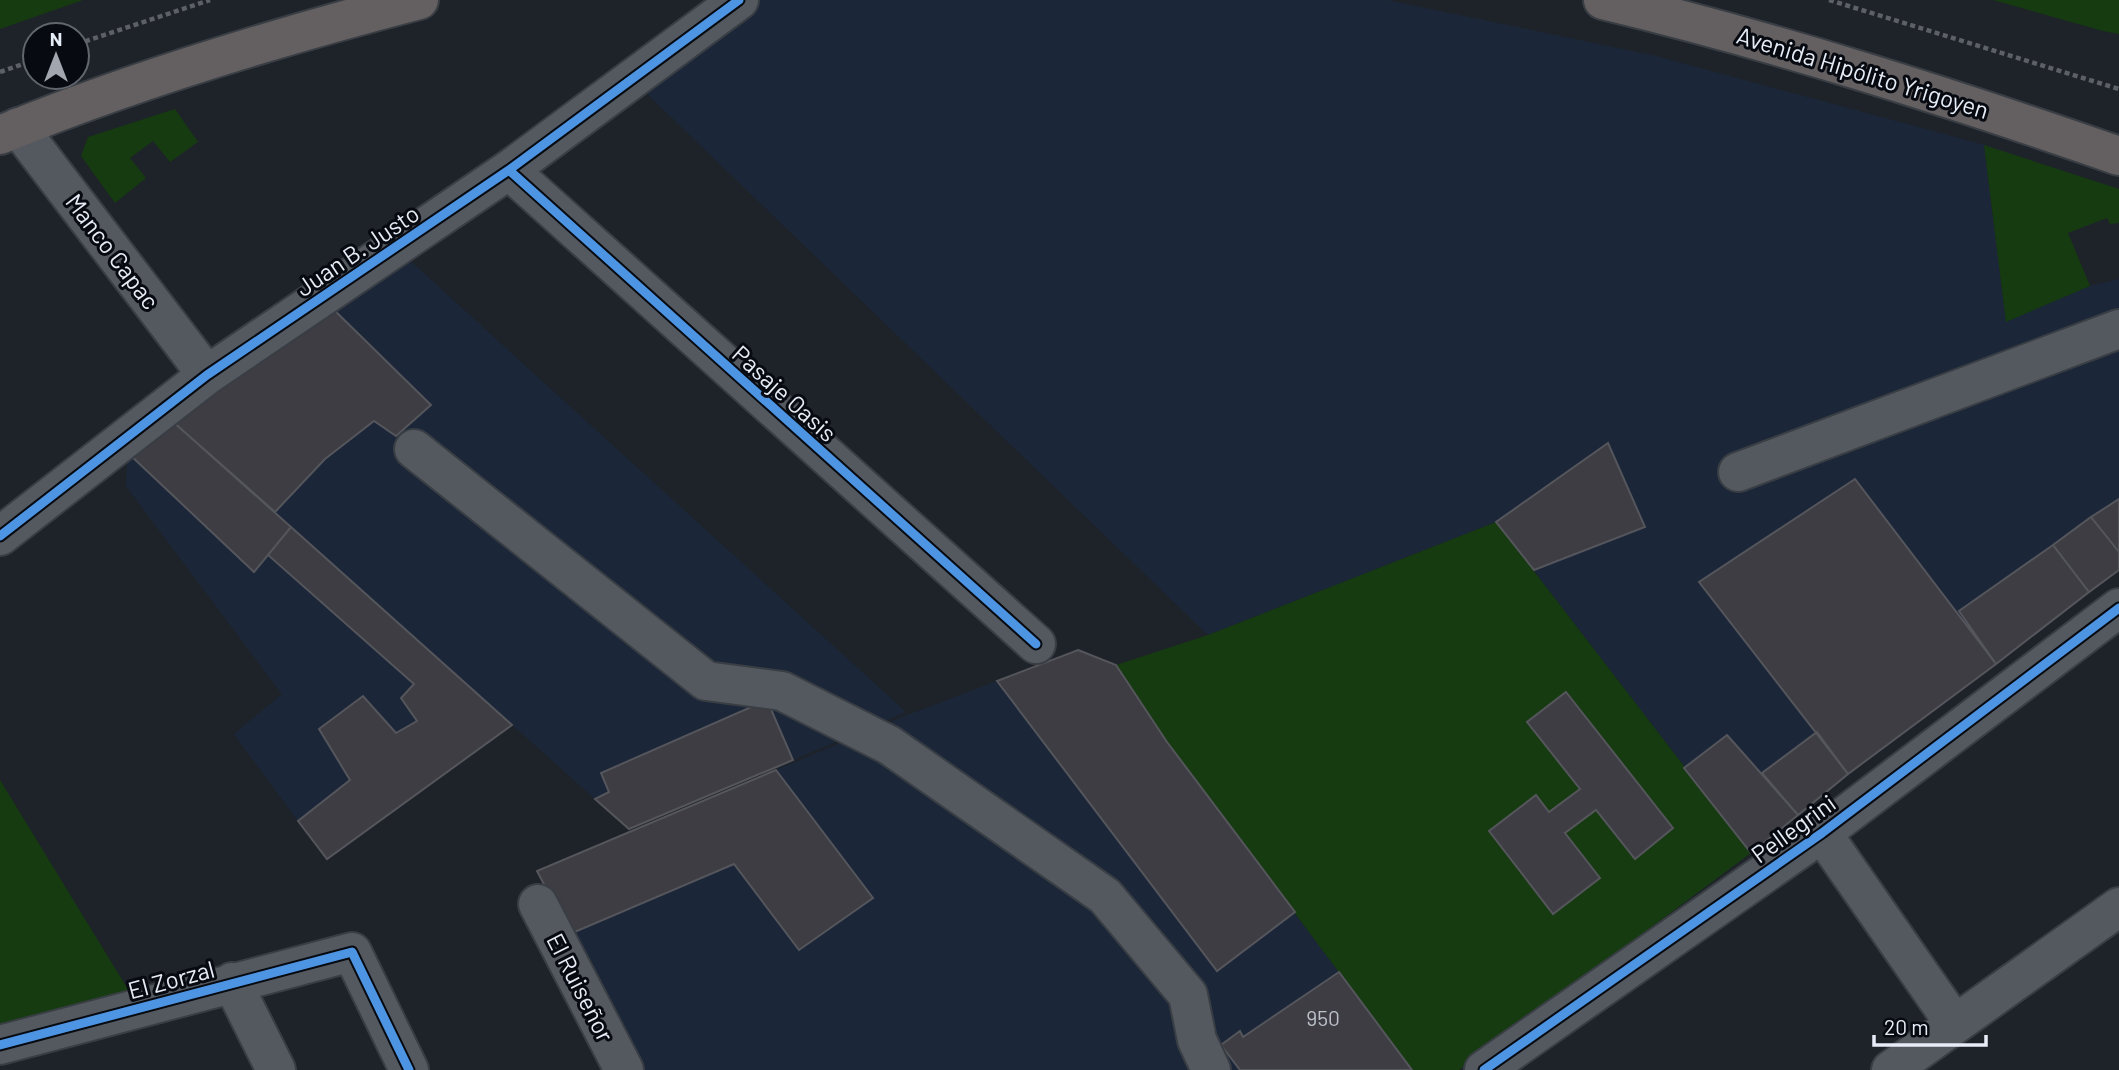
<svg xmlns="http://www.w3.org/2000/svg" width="2119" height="1070" font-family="Barlow,sans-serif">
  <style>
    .built { fill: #1b2739 }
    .green { fill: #163b10 }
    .building { fill: #3d3d43; stroke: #55555c; stroke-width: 2 }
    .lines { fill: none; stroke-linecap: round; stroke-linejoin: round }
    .minor-casing { stroke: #393e44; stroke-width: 42 }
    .major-casing { stroke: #393e44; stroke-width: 42 }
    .path { stroke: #5d6167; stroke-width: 4.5; stroke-dasharray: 5 3.5; stroke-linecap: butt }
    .minor { stroke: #545960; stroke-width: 38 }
    .major { stroke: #645f60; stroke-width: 38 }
    .cycleway-casing { stroke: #070b11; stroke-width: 13 }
    .cycleway { stroke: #4d94e3; stroke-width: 9 }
    .labels { text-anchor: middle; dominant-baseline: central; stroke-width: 6; stroke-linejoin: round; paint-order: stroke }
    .number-label { font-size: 21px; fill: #bcc1ca }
    .street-label { font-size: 24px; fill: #e7edf7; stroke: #070b11 }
  </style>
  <rect width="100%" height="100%" fill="#1e232a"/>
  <path class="built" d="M753,0H1387L1656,56L1984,145L2006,321L2090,286L2119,279V570L1848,774L1751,853L1496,522L1208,635L640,87Z
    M396,248L906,712L793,760L766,700L602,773L609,792L595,799L275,512L325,459L374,421L396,436L431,405L326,302Z
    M128,453L254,571L268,555L414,684L401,698L417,721L396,733L363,696L320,729L350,780L298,821L234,734L282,694L126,486Z
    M997,681L1217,971L1294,912L1339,972L1243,1037L1239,1031L1222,1045L1240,1070H641L570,934L734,864L799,949L776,770L905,716Z"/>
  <path class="green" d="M0,0H83L0,29Z
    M1993,0H2119V34L2103,31Z
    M175,109L198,142L170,162L153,141L130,158L146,178L115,203L81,156L88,137Z
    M1984,145L2119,189V223L2110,224L2107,218L2068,233L2090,286L2006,322Z
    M1496,522L1751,853L1459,1070H1412L1167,742L1116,665L1208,635Z
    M0,780L132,996L0,1031Z"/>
  <path class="building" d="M326,302L431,405L396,436L374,421L325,459L275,512L171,420Z
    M171,420L291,527L254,572L128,453Z
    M1608,443L1645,527L1534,570L1496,522Z
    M1855,479L1996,664L1848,774L1699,582Z
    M2119,499V552L2091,517Z
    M2091,517L2119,552V570L2089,592L2053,545Z
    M291,527L512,725L327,859L298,821L350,780L319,729L363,696L396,733L417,721L401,698L414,684L268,555Z
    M2053,545L2089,592L1996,664L1959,611Z
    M1078,650L1116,665L1167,742L1295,912L1217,971L997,681Z
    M1566,692L1673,828L1635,859L1596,810L1565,833L1600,878L1553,914L1489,831L1536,795L1549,812L1580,789L1527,722Z
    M767,700L793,760L629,829L595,799L609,792L601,773Z
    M1817,732L1848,774L1798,815L1762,773Z
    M1727,735L1798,815L1751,853L1684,768Z
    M776,770L873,898L799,950L734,864L570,934L537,871Z
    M1339,972L1412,1070H1240L1221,1045L1240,1031L1243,1037Z"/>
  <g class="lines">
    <defs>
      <path id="minor" d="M18,127L207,375
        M509,170L1036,644
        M414,449L706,681L782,691L889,745L1105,896L1188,995L1197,1040L1211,1070
        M1738,472L2119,329
        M0,536L207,375L509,170L739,0
        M1822,833L1954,1023
        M538,904L624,1070
        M232,982L276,1070
        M0,1045L352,952L409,1070
        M1484,1070L1822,833L2119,608
        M1891,1070L2119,907"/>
      <path id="major" d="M1603,0C1778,42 1949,97 2119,156
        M0,135C137,79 277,37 419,0"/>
    </defs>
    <use href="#minor" class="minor-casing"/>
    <use href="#major" class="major-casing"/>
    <path class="path" d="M1829,0L2119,89
      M77,44L210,0
      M0,72L35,60"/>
    <use href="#minor" class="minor"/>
    <use href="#major" class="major"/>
    <defs>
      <path id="cycleway" d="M509,170L1036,644
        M0,536L207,375L509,170L739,0
        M0,1045L352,952L409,1070
        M1484,1070L1822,833L2119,608"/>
    </defs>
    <use href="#cycleway" class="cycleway-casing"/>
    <use href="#cycleway" class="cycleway"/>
  </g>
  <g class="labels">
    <g class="number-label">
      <text x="1323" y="1017">950</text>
    </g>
    <g class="street-label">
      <text transform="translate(1863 72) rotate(17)">Avenida Hipólito Yrigoyen</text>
      <text transform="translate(357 250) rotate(-34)">Juan B. Justo</text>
      <text transform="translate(113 251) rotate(53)">Manco Capac</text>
      <text transform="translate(785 393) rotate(42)">Pasaje Oasis</text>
      <text transform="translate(1793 828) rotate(-36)">Pellegrini</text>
      <text transform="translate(171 979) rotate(-15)">El Zorzal</text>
      <text transform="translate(581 987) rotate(63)">El Ruiseñor</text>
    </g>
  </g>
  <g transform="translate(56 56)"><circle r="33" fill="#070b11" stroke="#61656d" stroke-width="2"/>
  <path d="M0-5L12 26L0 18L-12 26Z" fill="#a1a6af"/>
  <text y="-10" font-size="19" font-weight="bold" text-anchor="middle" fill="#e7edf7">N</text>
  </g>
  <path d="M1874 1035v10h112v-10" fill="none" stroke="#e7edf7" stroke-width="3.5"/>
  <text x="1884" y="1035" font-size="21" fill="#e7edf7" stroke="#070b11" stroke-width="5" paint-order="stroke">20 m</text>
</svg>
